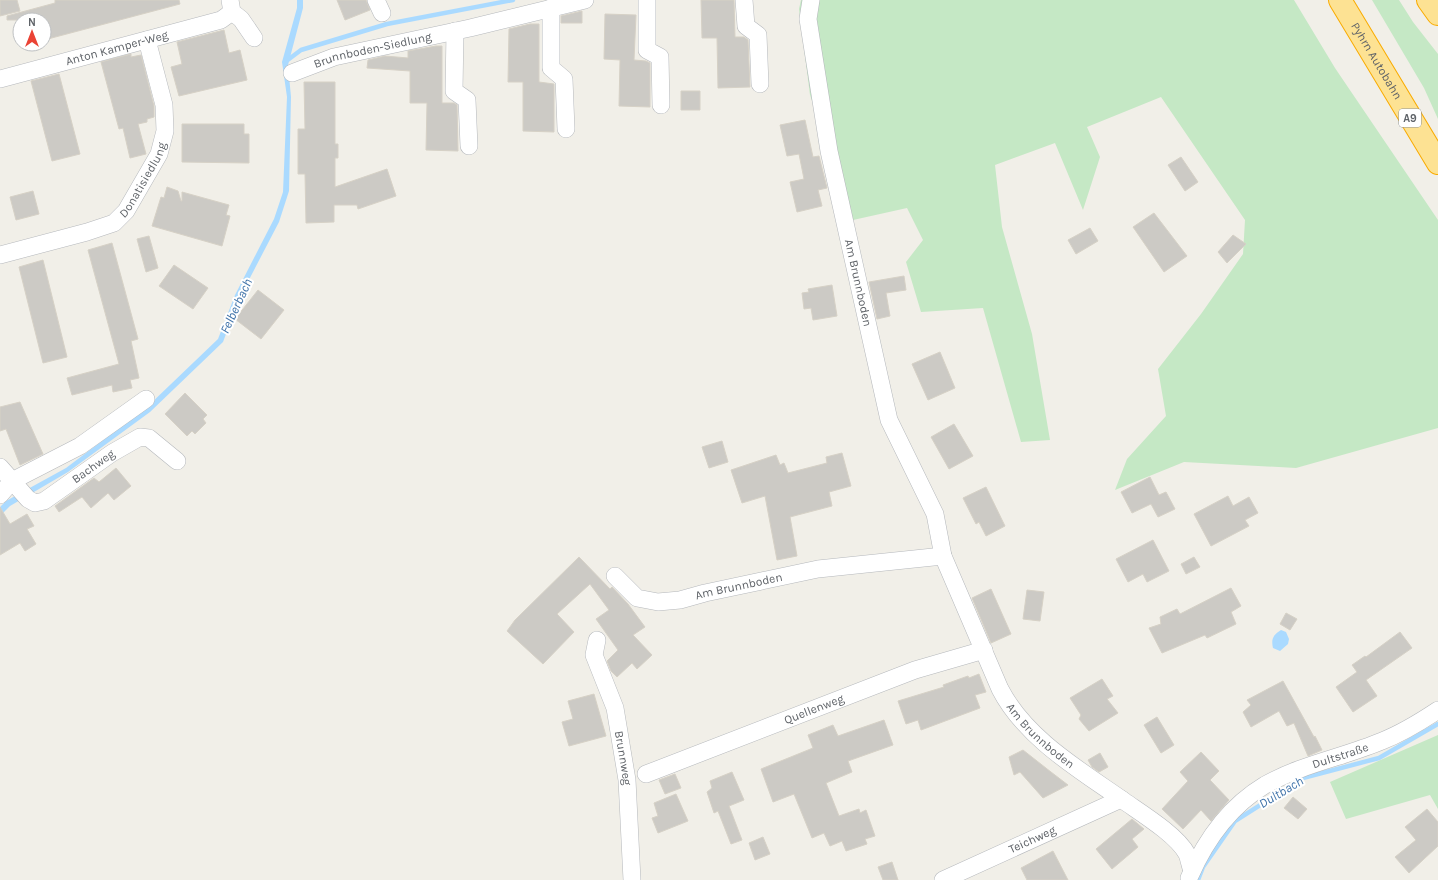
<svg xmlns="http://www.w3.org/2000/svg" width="1438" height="880" font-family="Karla,sans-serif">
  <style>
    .green { fill: #c5e8c5 }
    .water { fill: #aadaff }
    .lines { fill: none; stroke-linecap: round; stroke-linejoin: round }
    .stream { stroke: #aadaff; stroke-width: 4.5 }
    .building { fill: #cccac5; stroke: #d6d1c6 }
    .street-casing { stroke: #b5b8bc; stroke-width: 18 }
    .highway-casing { stroke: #f9ab00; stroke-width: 24 }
    .street { stroke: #fff; stroke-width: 17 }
    .highway { stroke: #fde293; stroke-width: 22 }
    .labels { text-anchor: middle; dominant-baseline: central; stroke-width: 4; stroke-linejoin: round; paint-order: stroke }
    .shield { fill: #fff; stroke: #8f9295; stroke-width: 1 }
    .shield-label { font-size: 11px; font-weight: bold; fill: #5f6368 }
    .street-label { font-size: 12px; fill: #5f6368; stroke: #fff }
    .water-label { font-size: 13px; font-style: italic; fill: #4174aa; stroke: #fff }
  </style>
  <rect width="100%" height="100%" fill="#f1efe8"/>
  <path class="green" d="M801,0H1294L1335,68L1438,220V428L1296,468L1184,462L1115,490L1127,459L1166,416L1158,369L1201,314L1243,254L1245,220L1161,97L1087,127L1100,157L1083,210L1055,143L995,165L1002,227L1032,334L1050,440L1021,442L983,308L921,312L906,262L923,240L907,208L853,220L810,95L799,9Z
    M1372,0H1399L1413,22L1438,54V119L1424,88Z
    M1438,735V809L1430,795L1346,819L1330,782Z"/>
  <path class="water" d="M297,0H303V8L288,65L291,97L289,191L279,222L240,297L223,342L150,412L68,472L10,506L0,516V507L6,501L66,468L147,407L218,339L235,295L274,219L283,192L287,97L282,62L297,8Z
    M1281,630L1286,632L1289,639L1288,644L1280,651L1273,648C1271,639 1273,635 1281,630Z"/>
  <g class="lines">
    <path class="stream" d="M285,62L301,50L387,24L513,0
      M1198,880L1203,867L1235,821L1303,778L1379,758L1438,724"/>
  </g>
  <path class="building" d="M0,0H17L20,11L0,16Z
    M55,0H179L180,4L44,40V20H7V16L55,3Z
    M337,0H366L370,10L345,20Z
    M701,0H734L735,37H744L748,40L750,87L718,88L717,38H702Z
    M582,11V23H561V16Z
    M605,14L636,15L634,60L646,61L650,63V107L619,106L620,60L604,59Z
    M530,24H539V82L554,84V132L523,131V82H508L509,29Z
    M224,30L229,53L240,50L247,80L179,96L171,67L182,64L177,42Z
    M436,46H442V103H454L457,105L458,151L426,150L427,103H410V71L367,68L368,60L385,56L408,58V51Z
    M131,54V57L141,55L154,106V117L147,119V122L138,124L146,154L130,158L123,128L119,129L101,62Z
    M59,74L80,154L52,161L31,81Z
    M304,82H335V144H338V158H335V187L387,169L396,196L358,209L357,205H334V222L306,223L305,174H298V129H305Z
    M681,91H700V110H681Z
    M805,120L813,157L819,156L827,188L818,190L822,206L797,212L790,182L804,179L799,154L787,156L780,125Z
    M182,124H244V134H249V163L182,162Z
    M1181,157L1198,182L1185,191L1168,165Z
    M167,187L178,191L181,201H182V192L229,205L226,215L230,216L222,246L152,226L161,197L164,198Z
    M33,191L39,214L16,220L10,197Z
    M1154,213L1187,256L1164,272L1133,227Z
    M1090,228L1098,241L1076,254L1068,240Z
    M1233,235L1246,244L1227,263L1218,252Z
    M149,236L158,268L146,272L137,239Z
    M112,243L138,339L131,341L139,378L130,380L132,388L113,392L112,385L72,395L67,378L119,364L88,250Z
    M43,260L67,357L43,363L19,267Z
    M174,265L208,288L193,309L159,286Z
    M904,276L906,290L886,293L890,316L877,319L869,282Z
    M832,285L837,316L813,320L811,308L804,309L802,293L809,292L808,289Z
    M258,290L284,310L261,339L235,319Z
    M940,352L955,388L928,400L912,364Z
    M185,393L207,415L203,419L206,423L195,434L192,431L187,436L165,414Z
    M20,402L43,454L20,465L6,429L0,431V407Z
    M954,424L973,456L949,469L931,437Z
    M722,441L728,462L709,468L702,447Z
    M842,453L851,486L829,492L832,506L790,517L797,556L777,560L765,496L742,503L731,470L776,455L780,465L784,463L788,473L827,463L826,457Z
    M116,468L131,486L114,500L108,493L91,508L82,497L59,512L55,506L94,478L99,482Z
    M1150,477L1159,495L1166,492L1175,509L1158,517L1151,504L1132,513L1121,492Z
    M986,487L1005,526L986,536L979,522L976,524L963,498Z
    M1228,496L1233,506L1249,497L1258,513L1245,520L1249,526L1211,546L1194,514Z
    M0,507L10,524L27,514L34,526L27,529L36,544L25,551L20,543L0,555Z
    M1153,540L1169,571L1147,582L1143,574L1128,582L1116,559Z
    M579,557L610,589L612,587L628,604L645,627L633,635L652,655L637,669L632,663L617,677L611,671L607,661L618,650L596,619L609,610L590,584L557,614L574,632L543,664L507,631L515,620Z
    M1194,557L1200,567L1186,574L1181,564Z
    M1231,588L1241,606L1231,612L1236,624L1207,638L1205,635L1162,653L1149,628L1161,624L1160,617L1177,609L1180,614Z
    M991,589L1011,634L991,643L972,598Z
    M1027,590L1044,592L1040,621L1023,619Z
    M1286,613L1297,619L1290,630L1280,624Z
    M1400,632L1412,648L1366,680L1377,696L1353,712L1336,687L1357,672L1352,665L1365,656L1366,657Z
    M979,674L986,692L975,695L980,708L921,730L918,720L906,724L898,701L944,687L943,685L968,676L969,678Z
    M1102,679L1113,696L1107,699L1118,713L1089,731L1079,719L1081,715L1070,698Z
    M1283,681L1314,737L1315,736L1322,750L1308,756L1294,723L1287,726L1279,711L1251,727L1243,712L1251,705L1247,700Z
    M594,694L606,736L569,746L562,722L573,719L568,701Z
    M1157,717L1174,745L1161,753L1144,725Z
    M884,720L893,745L848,761L852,772L826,783L839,816L859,809L860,813L866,810L875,836L865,839L867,844L846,851L842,841L830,846L824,833L812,838L794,794L773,802L761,769L813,748L808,735L833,725L838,736Z
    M1023,750L1051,772L1068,785L1043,798L1020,772L1014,775L1009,757Z
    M1201,752L1219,771L1210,780L1229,800L1211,821L1201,810L1183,829L1162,809L1188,781L1180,772Z
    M1100,753L1108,767L1099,772L1092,767L1088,760Z
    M732,772L744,800L729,806L742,840L731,844L718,811L714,813L707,792L712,788L710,781Z
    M675,774L681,788L665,794L659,780Z
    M676,794L688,821L658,833L652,818L658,816L654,803Z
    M1293,797L1307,809L1298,819L1284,808Z
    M1427,809L1438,822V846L1409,873L1395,857L1416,840L1405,827Z
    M1132,819L1144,829L1132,839L1138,847L1112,869L1096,849Z
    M763,837L770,854L755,860L749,843Z
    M1053,851L1068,880H1027L1021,868Z
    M892,862L898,880H883L878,867Z"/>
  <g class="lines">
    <defs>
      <g id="street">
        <path d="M230,0L232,12L241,19L254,38"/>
        <path d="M376,0L382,13"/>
        <path d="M647,0V50L660,57L661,105"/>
        <path d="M744,0L746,26L758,35L760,84"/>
        <path id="s1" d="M811,0L808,19L829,151L889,420L935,514L943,556L1000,689C1026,739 1080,770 1124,801C1141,813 1177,835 1187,854C1189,859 1190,866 1192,871"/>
        <path d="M551,8V68L564,79L566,129"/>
        <path d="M455,31L454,91L467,100L469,146"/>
        <path id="s2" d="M292,73L334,57L470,28L585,0"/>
        <path id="s3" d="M0,79L221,20L232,12"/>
        <path id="s4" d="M0,255L87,232L114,223L126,211L159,154L165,131L164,105L147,40"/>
        <path id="s5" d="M0,467L28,499L35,503L44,501L112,453L140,437L149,438L177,461"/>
        <path d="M0,495L12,481L80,446L146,399"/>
        <path id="s6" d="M615,576L637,598L658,602L680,600L705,593L818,569L943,556"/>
        <path id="s7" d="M597,640L594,655L615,708L627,780L632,880"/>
        <path id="s8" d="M646,774L915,670L984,650"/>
        <path id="s9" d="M1189,878C1205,841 1230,806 1265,785C1302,764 1344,757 1382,741C1402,733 1420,722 1438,710"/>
        <path id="s10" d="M943,880L1121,799"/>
      </g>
      <g id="highway">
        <path id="s11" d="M1340,0L1438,163"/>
        <path d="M1428,0L1438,14"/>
      </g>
    </defs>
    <use href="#street" class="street-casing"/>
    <use href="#highway" class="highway-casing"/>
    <use href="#street" class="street"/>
    <use href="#highway" class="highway"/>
  </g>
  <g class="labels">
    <rect class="shield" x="1399" y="109" width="22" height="18" rx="3"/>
    <g class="shield-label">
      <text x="1410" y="118">A9</text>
    </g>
    <g class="street-label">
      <text stroke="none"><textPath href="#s3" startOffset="121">Anton Kamper-Weg</textPath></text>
      <text stroke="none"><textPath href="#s2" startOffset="84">Brunnboden-Siedlung</textPath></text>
      <text stroke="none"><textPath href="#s11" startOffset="71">Pyhrn Autobahn</textPath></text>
      <text stroke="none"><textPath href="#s4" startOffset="171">Donatisiedlung</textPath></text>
      <text stroke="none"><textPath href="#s1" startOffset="288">Am Brunnboden</textPath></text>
      <text stroke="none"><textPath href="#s5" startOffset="120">Bachweg</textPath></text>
      <text stroke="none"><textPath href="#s6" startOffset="135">Am Brunnboden</textPath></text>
      <text stroke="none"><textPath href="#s8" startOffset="180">Quellenweg</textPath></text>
      <text stroke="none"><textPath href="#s1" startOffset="783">Am Brunnboden</textPath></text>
      <text stroke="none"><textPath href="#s9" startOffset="203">Dultstraße</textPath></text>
      <text stroke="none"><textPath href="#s7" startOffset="123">Brunnweg</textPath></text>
      <text stroke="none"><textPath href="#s10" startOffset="98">Teichweg</textPath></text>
    </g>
    <g class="water-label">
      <text transform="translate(236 306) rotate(-65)">Felberbach</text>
      <text transform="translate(1281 792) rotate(-31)">Dultbach</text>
    </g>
  </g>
  <g transform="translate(32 32)"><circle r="19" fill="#ffffff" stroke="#bfc1c3"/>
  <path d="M0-3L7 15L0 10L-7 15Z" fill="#ea4335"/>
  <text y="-6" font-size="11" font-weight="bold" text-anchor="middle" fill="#5f6368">N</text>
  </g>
</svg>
